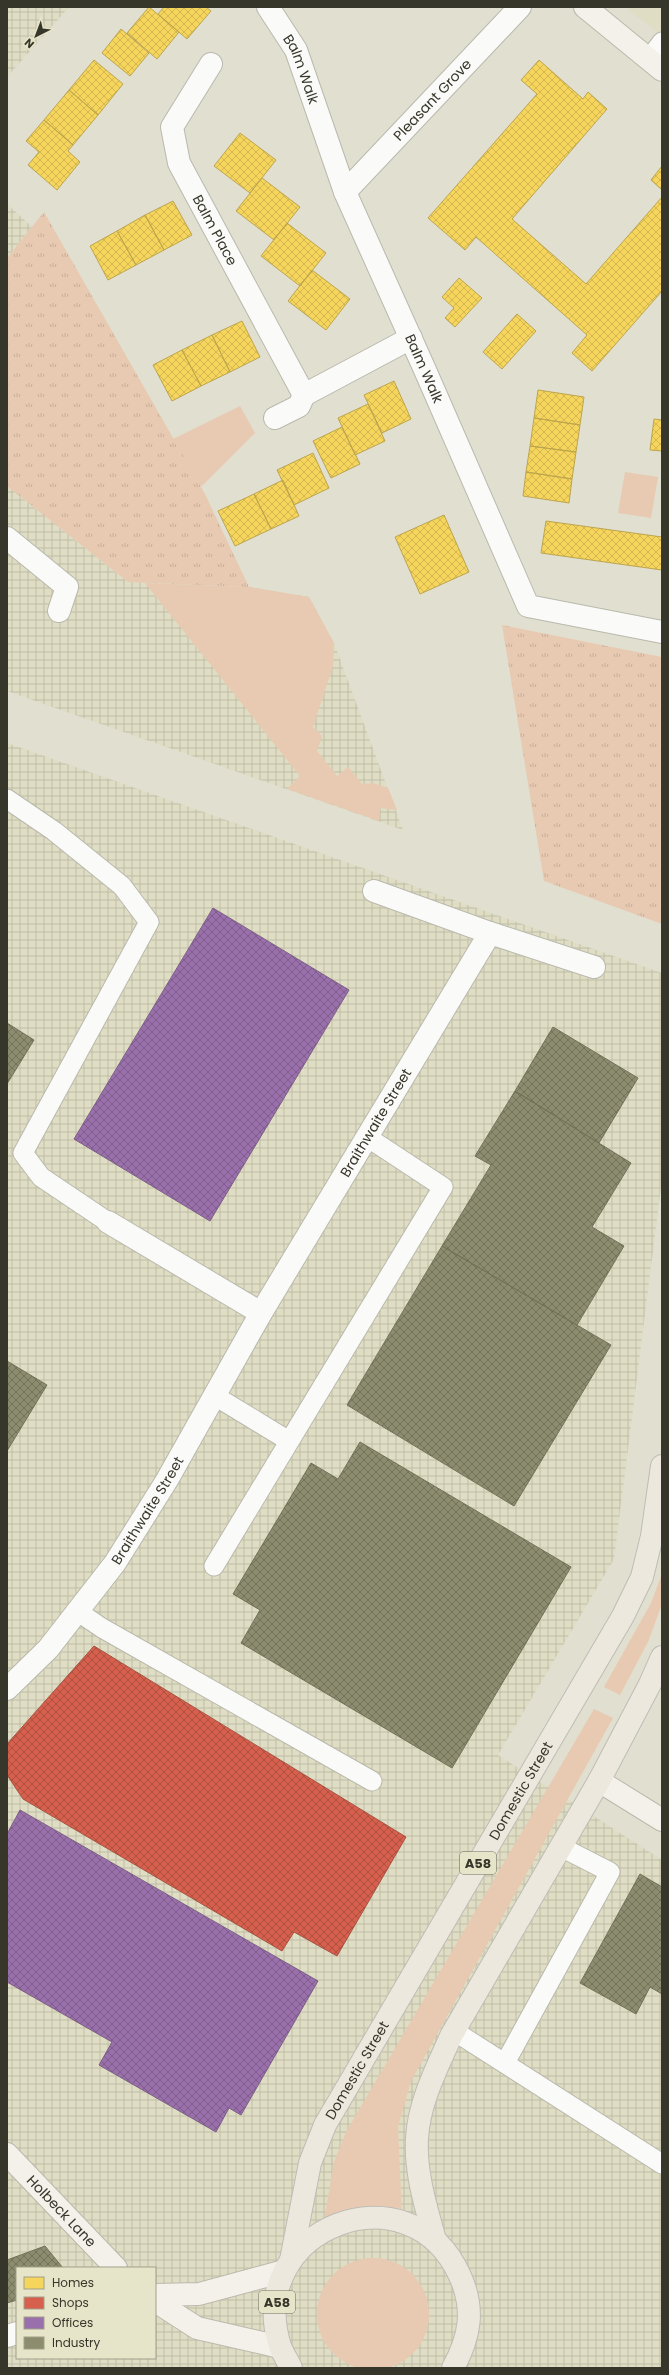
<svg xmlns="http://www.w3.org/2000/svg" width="669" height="2375" font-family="Poppins,sans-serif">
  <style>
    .built { fill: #dfddc3 }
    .industrial { fill: url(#industrial-grid); fill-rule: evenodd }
    .green { fill: #e8cab2 }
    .park { fill: url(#park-tufts) }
    .homes { fill: url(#homes-cross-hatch); stroke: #bda54d }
    .shops { fill: url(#shops-cross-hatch); stroke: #a65343 }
    .offices { fill: url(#offices-cross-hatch); stroke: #7c5f85 }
    .industry { fill: url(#industry-cross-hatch); stroke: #72725a }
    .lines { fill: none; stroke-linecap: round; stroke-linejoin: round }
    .lane-casing { stroke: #bab9ad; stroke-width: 21 }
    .street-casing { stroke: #bab9ad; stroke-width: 24 }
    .secondary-casing { stroke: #bab9ad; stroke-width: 24 }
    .primary-casing { stroke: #bdbdb5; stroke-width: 24 }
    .lane { stroke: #fafaf8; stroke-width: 19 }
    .street { stroke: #fafaf8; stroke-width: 22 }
    .secondary { stroke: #f4f1ea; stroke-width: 22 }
    .primary { stroke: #ede8dd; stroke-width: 22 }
    .labels { text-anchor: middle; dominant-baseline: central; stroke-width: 4; stroke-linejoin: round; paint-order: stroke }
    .shield { fill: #e7e5c9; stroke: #6c6a5a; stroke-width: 1 }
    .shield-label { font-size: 13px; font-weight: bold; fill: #37362b }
    .street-label { font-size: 14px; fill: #37362b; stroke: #e7e5c9 }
  </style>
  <defs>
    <pattern id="industrial-grid" width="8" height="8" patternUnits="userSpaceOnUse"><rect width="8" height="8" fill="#dfddc3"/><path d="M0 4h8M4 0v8" fill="none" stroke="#c0bea8"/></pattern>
    <pattern id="park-tufts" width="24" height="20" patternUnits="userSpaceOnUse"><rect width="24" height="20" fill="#e8cab2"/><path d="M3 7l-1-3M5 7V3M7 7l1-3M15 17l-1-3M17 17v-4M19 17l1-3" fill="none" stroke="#c8ae99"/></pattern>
    <pattern id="homes-cross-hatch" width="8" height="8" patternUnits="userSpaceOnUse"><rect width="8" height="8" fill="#f6d55c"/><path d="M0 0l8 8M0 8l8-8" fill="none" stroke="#d4b750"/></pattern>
    <pattern id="shops-cross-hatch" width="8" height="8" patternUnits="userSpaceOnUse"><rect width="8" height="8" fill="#d6604d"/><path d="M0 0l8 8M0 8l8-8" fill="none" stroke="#ae5040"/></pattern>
    <pattern id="offices-cross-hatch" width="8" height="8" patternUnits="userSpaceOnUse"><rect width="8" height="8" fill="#9970ab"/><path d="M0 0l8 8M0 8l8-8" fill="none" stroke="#7e5d8b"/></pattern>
    <pattern id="industry-cross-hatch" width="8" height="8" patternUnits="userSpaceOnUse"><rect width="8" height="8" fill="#8c8c6e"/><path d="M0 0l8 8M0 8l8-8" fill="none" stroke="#73735b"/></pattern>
  </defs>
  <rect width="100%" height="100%" fill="#e0dfd0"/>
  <path class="built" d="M626,7H662V35L632,13Z"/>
  <path class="industrial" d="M7,7H69L7,77Z
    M7,204L32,227L7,258Z
    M7,486L128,582L249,587L309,597L334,643L403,830L7,691Z
    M7,743L662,973V1179L614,1559L498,1755L662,1860V2368H7ZM17,2268H155V2358H17Z"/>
  <path class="green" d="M240,406L255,433L201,487L173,439Z
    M625,472L658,477L651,518L618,513Z
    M145,583L249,587L309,597L334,643L333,666L313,727L322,736L317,751L337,776L348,767L362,784L373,783L388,788L397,810L380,808L379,821L287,789L300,776Z
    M662,1574L661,1607L648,1642L620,1695L604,1687L651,1603Z
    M594,1709L613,1718L411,2081L398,2127L402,2218L324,2220L334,2162L346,2132Z
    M317 2314a56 56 0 1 1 112 0a56 56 0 1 1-112 0Z"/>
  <path class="park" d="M44,212L205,494L249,587L128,582L7,486V258Z
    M502,625L662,657V924L544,881Z"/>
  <path class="homes" d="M149,7L179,32L157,59L127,33Z
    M164,7H206L211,11L187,39L158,14Z
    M121,29L149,53L130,76L102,53Z
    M94,60L123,84L98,115L69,90Z
    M539,60L583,99L588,92L607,109L512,219L586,284L662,197V291L592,371L572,353L587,335L476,237L465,250L428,218L537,94L521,80Z
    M69,90L98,115L73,145L44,120Z
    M44,120L73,145L68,151L80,162L57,190L28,165L39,152L26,141Z
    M240,133L276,160L250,193L214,166Z
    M662,166V190L651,180Z
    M262,178L300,207L274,240L236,211Z
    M173,201L192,235L164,250L145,215Z
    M145,215L164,250L136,265L117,231Z
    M287,223L326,253L300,286L261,256Z
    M117,231L136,265L108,280L90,246Z
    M312,270L350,299L326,330L288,301Z
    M459,278L482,298L455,327L445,318L454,308L442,297Z
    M517,314L536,331L502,369L483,352Z
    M242,321L260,357L230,372L212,335Z
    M212,335L230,372L201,386L182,350Z
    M182,350L201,386L172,401L153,365Z
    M394,381L411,419L382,433L364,395Z
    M538,390L584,397L580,425L534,418Z
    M368,404L385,441L355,455L338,418Z
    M534,418L580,425L576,452L530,446Z
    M654,419L662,420V451L650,450Z
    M342,427L360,464L331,478L313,441Z
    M530,446L576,452L572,479L526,472Z
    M313,453L329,488L294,505L277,470Z
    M526,472L572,479L569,503L523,496Z
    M283,480L299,516L271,529L254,494Z
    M254,494L271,529L235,546L218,511Z
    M444,515L469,572L420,594L395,537Z
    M546,521L662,537V570L541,553Z"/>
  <path class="shops" d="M94,1646L406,1837L337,1956L294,1932L282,1951L23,1799L7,1775V1744Z"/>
  <path class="offices" d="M213,908L349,990L210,1221L74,1139Z
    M20,1810L318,1981L241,2115L229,2108L216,2132L99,2065L112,2042L7,1982V1834Z"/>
  <path class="industry" d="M7,1023L34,1040L7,1084Z
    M553,1027L638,1078L599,1143L515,1091Z
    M515,1091L631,1163L592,1227L624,1246L577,1325L442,1246L491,1165L475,1156Z
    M442,1246L611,1345L514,1506L347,1405Z
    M7,1361L47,1385L7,1451Z
    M360,1442L571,1567L452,1768L241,1643L260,1610L233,1594L311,1463L338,1479Z
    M640,1874L662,1887V1994L650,1987L636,2014L580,1983Z
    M45,2246L63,2268H17V2300L7,2303V2260Z"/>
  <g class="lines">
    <defs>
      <path id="lane" d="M649,59L662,42
        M7,799L54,831L122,886L149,922L23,1153L41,1177L108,1222
        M215,1396L289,1441
        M214,1566L443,1187L367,1137
        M77,1611L102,1628L372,1781
        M454,2031L662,2164
        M505,2063L610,1872L561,1847"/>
      <g id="street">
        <path id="s1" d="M268,7L296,50L345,192L425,370L528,606L662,632"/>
        <path id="s2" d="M211,64L172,127L179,163L304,395L411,338"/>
        <path id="s3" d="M345,192L520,7"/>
        <path d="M275,418L299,406L304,395"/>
        <path d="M7,538L67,587L59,611"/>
        <path d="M374,891L490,933L594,967"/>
        <path d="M108,1222L261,1313"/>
        <path id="s4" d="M7,1689L48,1649L115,1563L167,1480L261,1313L490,933"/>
        <path d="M7,2336L17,2333"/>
      </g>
      <g id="secondary">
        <path d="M585,7L662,70"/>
        <path d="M599,1781L662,1820"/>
        <path id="s5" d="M7,2154L116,2268"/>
        <path d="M155,2295L199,2294L284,2271"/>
        <path d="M155,2301L197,2328L280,2347"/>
      </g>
      <g id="primary">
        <path d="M435,2240C426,2207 415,2173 417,2138C419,2102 437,2068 451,2036L599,1781L650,1684L662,1657"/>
        <path id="s6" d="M291,2260L310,2163L325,2125L623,1616L642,1577L652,1536L662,1466"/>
        <path d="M291,2368C288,2361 283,2354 280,2346C243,2228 410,2164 460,2276C475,2309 470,2337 453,2368"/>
      </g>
    </defs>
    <use href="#lane" class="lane-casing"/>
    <use href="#street" class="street-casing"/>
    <use href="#secondary" class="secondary-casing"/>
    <use href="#primary" class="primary-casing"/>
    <use href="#lane" class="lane"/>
    <use href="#street" class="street"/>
    <use href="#secondary" class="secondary"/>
    <use href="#primary" class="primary"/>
  </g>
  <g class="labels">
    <g class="shield">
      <rect x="460" y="1852" width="36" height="22" rx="3"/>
      <rect x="259" y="2291" width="36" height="22" rx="3"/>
    </g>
    <g class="shield-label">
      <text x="478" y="1863">A58</text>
      <text x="277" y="2302">A58</text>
    </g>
    <g class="street-label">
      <text stroke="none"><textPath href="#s1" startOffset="71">Balm Walk</textPath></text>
      <text stroke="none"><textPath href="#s3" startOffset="127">Pleasant Grove</textPath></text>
      <text stroke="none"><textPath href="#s2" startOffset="187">Balm Place</textPath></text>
      <text stroke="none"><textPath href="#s1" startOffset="395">Balm Walk</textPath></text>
      <text stroke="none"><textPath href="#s4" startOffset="678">Braithwaite Street</textPath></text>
      <text stroke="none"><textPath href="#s4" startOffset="228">Braithwaite Street</textPath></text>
      <text stroke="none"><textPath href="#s6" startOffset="527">Domestic Street</textPath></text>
      <text stroke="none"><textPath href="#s6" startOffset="203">Domestic Street</textPath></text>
      <text stroke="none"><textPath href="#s5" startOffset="79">Holbeck Lane</textPath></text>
    </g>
  </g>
  <rect width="669" height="2375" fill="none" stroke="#37362b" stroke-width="16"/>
  <rect x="16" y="2267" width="140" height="92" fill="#e7e5c9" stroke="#a19f8a"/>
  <rect x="24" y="2277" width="20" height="12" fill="#f6d55c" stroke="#a19f8a"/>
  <text x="52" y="2287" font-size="12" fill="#37362b">Homes</text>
  <rect x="24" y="2297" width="20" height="12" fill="#d6604d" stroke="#a19f8a"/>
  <text x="52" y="2307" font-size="12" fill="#37362b">Shops</text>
  <rect x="24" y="2317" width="20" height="12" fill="#9970ab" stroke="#a19f8a"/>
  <text x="52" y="2327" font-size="12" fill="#37362b">Offices</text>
  <rect x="24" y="2337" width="20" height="12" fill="#8c8c6e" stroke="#a19f8a"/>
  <text x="52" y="2347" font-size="12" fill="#37362b">Industry</text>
  <g transform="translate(36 36) rotate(222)" stroke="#e7e5c9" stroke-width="3" paint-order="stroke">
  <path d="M0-3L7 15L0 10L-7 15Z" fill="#37362b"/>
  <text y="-6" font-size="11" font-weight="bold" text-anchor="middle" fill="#37362b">N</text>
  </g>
</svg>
